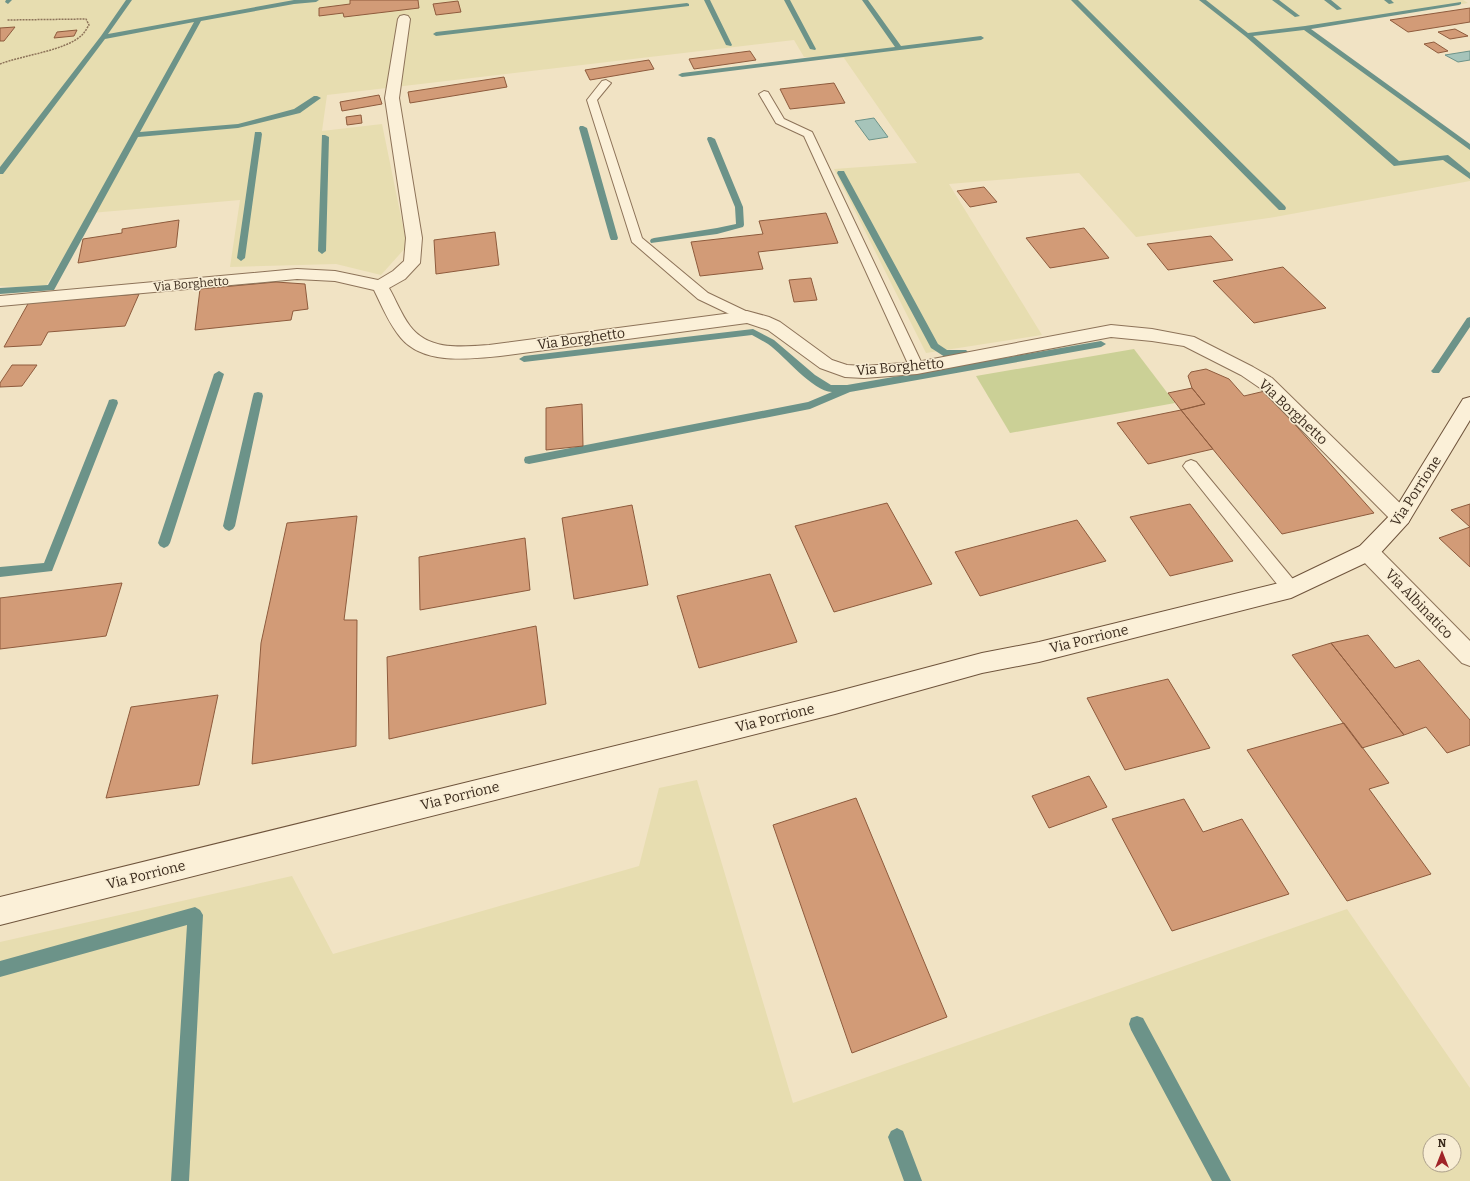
<svg xmlns="http://www.w3.org/2000/svg" width="1470" height="1181" font-family="Bitter,serif">
  <style>
    .farmland { fill: #e7ddb0; fill-rule: evenodd }
    .green { fill: #cbd096 }
    .water { fill: #a6c4ba; stroke: #6c9389 }
    .lines { fill: none; stroke-linecap: round; stroke-linejoin: round }
    .stream { fill: #6c9389; fill-rule: evenodd }
    .building { fill: #d29b77; stroke: #8e5b3d }
    .lane-casing { stroke: #8d7359; stroke-width: 2 }
    .street-casing { stroke: #8d7359; stroke-width: 2 }
    .secondary-casing { stroke: #6f543c; stroke-width: 2 }
    .path { stroke: #8d7359; stroke-width: 1.5; stroke-dasharray: 2 1; stroke-linecap: butt }
    .lane { fill: #fbf0d8; fill-rule: evenodd }
    .street { fill: #fbf0d8; fill-rule: evenodd }
    .secondary { fill: #fbf0d8; fill-rule: evenodd }
    .labels { text-anchor: middle; dominant-baseline: central; stroke-width: 3; stroke-linejoin: round; paint-order: stroke }
    .far-street-label { font-size: 12px; fill: #3c2c1e; stroke: #f8edd4 }
    .street-label { font-size: 14px; fill: #3c2c1e; stroke: #f8edd4 }
  </style>
  <rect width="100%" height="100%" fill="#f1e3c4"/>
  <path class="farmland" d="M0,0H1463L1468,3L1307,29L1470,149V181L1275,217L1136,237L1079,173L949,184L1042,335L926,353L834,169L917,163L844,58L804,57L794,40L327,95L322,131L382,124L407,246L381,275L336,264L230,267L240,200L91,213L44,289L0,286Z
    M697,780L793,1103L1347,909L1470,1088V1181H0V942L292,876L333,954L639,866L659,788ZM1430,1141H1454V1165H1430Z"/>
  <path class="green" d="M1134,349L1175,403L1010,433L976,376Z"/>
  <path class="water" d="M1470,51V60L1458,62L1445,55Z
    M874,118L888,137L869,140L855,121Z"/>
  <g class="lines">
    <path class="stream" d="M6,0H12L8,4L5,2Z
      M126,0H132L108,34L294,0H319L316,2L294,4L201,21L140,132L238,124L294,109L314,96H317L321,98L300,113L238,128L138,137L54,290L0,294V288L48,285L194,22L105,39L3,174H0V167L101,36Z
      M704,0H710L732,45L731,46L726,45Z
      M784,0H790L816,49L815,50L810,49Z
      M862,0H868L901,46L981,36L984,38L981,40L682,77L678,75L682,73L895,47Z
      M1071,0H1078L1285,206L1286,208L1285,210H1279Z
      M1199,0H1206L1248,33L1305,26L1461,2V4L1459,5L1311,29L1470,144V150L1304,30L1253,36L1399,161L1448,155L1470,173V179L1443,160L1394,166L1245,36Z
      M1272,0H1279L1300,16L1295,17Z
      M1324,0H1331L1342,9L1337,10Z
      M1384,0H1391L1394,3L1389,4Z
      M687,3L689,4V6L436,36L433,34L436,32Z
      M580,126H583L587,128L618,238L617,240H611L610,238L579,128Z
      M255,132H261L262,134L245,258L241,261L237,258Z
      M322,135H325L329,137L326,251L322,254L318,251Z
      M708,137H711L715,139L743,207L744,225L743,227L717,234L651,243L650,241L651,239L654,238L717,228L736,224L735,207L707,139Z
      M838,171H844L845,173L938,344L947,350H966L968,352L966,354L945,357L931,348L837,173Z
      M1470,317V327L1439,373H1433L1431,371L1433,369L1467,318Z
      M753,329L774,340L815,375L831,385H847L1101,341L1106,344L1101,347L850,392L810,409L529,464L525,463L524,460L525,457L529,456L808,402L832,392C812,391 785,356 768,344C763,341 757,338 752,335L524,362L519,359L524,356Z
      M219,371L224,374L170,543L168,546L164,548L160,546L158,543L214,374Z
      M258,392L262,393L263,396L235,526L233,529L229,531L225,529L223,526L253,396L254,393Z
      M113,399L117,400L118,403L52,571L0,577V567L44,563L108,403L109,400Z
      M195,907L200,910L203,915L189,1181H171L187,925L0,977V961Z
      M1137,1016L1143,1018L1231,1181H1212L1131,1030L1129,1024L1131,1018Z
      M897,1128L903,1131L922,1181H904L888,1137L891,1131Z"/>
  </g>
  <path class="building" d="M350,0H418L419,8L344,17L343,13L319,16V8L350,4Z
    M458,1L461,12L436,15L433,4Z
    M1470,8V22L1408,32L1390,20Z
    M15,27L4,41H0V28Z
    M1455,29L1468,36L1450,39L1438,32Z
    M77,30L74,36L54,38L57,32Z
    M1434,42L1448,51L1438,53L1424,44Z
    M750,51L756,60L694,69L689,59Z
    M649,60L654,69L590,80L585,70Z
    M504,77L507,87L410,103L408,92Z
    M834,83L845,103L790,109L780,89Z
    M379,95L382,104L342,111L340,102Z
    M361,115L362,123L347,125L346,117Z
    M984,187L997,202L970,207L957,191Z
    M826,213L838,243L758,252L763,269L700,276L691,242L763,234L759,221Z
    M179,220L176,247L78,263L83,239L122,233V229Z
    M1084,228L1109,258L1050,268L1026,238Z
    M495,232L499,265L436,274L434,240Z
    M1211,236L1233,260L1168,270L1147,244Z
    M1283,267L1326,308L1254,323L1213,281Z
    M811,278L817,300L794,302L789,280Z
    M276,282L305,284L308,309L293,311L291,320L195,330L200,289Z
    M139,294L125,326L48,332L41,345L4,347L29,302Z
    M12,365H37L22,386L0,387V383Z
    M1206,369L1229,379L1244,396L1265,391L1374,513L1282,534L1181,410L1205,404L1192,388L1188,376L1191,372Z
    M1192,388L1205,404L1181,410L1168,393Z
    M582,404L583,446L546,450V408Z
    M1181,410L1213,449L1148,464L1117,423Z
    M887,503L932,584L834,612L795,526Z
    M1190,504L1233,561L1170,576L1130,517Z
    M1470,504V567L1439,538L1470,527L1451,510Z
    M632,505L648,585L574,599L562,518Z
    M357,516L344,620H357L356,746L252,764L261,643L287,523Z
    M1077,520L1106,561L980,596L955,552Z
    M525,538L530,590L420,610L419,557Z
    M770,574L797,642L699,668L677,596Z
    M122,583L106,636L0,649V598Z
    M536,626L546,704L389,739L387,657Z
    M1368,635L1395,668L1419,660L1470,720V745L1447,753L1426,727L1404,735L1331,643Z
    M1331,643L1404,735L1362,748L1292,655Z
    M1168,679L1210,748L1125,770L1087,698Z
    M218,695L199,785L106,798L131,707Z
    M1344,723L1389,783L1369,789L1431,874L1347,901L1247,750Z
    M1089,776L1107,807L1049,828L1032,796Z
    M856,798L947,1017L852,1053L773,825Z
    M1184,799L1203,832L1242,819L1289,894L1172,931L1112,819Z"/>
  <g class="lines">
    <defs>
      <path id="lane" d="M606,80L611,83L597,100L642,238L708,293L752,314L754,317L752,320L747,321L742,320L698,299L632,242L587,100L602,81Z
        M764,91L768,92L784,119L812,132L813,134L924,368L922,371L917,373L912,371L910,368L804,136L776,123L759,94Z
        M1191,460L1196,462L1297,584L1299,589L1297,594L1291,596L1285,594L1186,470L1183,466L1186,462Z"/>
      <path id="street" d="M404,15L408,16L410,19L399,98L422,238L420,263L405,279L389,288C396,300 401,314 410,326C429,351 461,347 489,345L747,311L769,317L780,322L832,360L847,365L864,366L917,362L1111,325L1152,329L1194,337L1253,367L1272,378L1408,511L1411,517L1408,523L1401,525L1394,523L1260,388L1241,375L1184,346L1152,341L1111,337L917,374L864,378L845,377L820,368L768,330L747,323L500,356C468,359 424,365 401,338C389,324 382,306 374,290L335,281L297,279L0,306V296L297,269L335,271L378,280L393,271L404,261L406,238L385,98L398,19L400,16Z
        M1368,543L1376,546L1470,641V666L1462,663L1360,558L1357,552L1360,546Z"/>
      <path id="secondary" d="M1470,397V420L1408,523L1376,558L1291,598L1039,662L982,673L835,714L0,925V897L835,692L982,653L1039,642L1287,581L1360,546L1394,511L1463,399Z"/>
    </defs>
    <use href="#lane" class="lane-casing"/>
    <use href="#street" class="street-casing"/>
    <use href="#secondary" class="secondary-casing"/>
    <path class="path" d="M0,64C23,55 65,51 82,35C85,32 87,28 89,25L86,19L7,20"/>
    <use href="#lane" class="lane"/>
    <use href="#street" class="street"/>
    <use href="#secondary" class="secondary"/>
  </g>
  <g class="labels">
    <g class="far-street-label">
      <text transform="translate(191 284) rotate(-5)">Via Borghetto</text>
    </g>
    <g class="street-label">
      <text transform="translate(581 339) rotate(-8)">Via Borghetto</text>
      <text transform="translate(900 367) rotate(-5)">Via Borghetto</text>
      <text transform="translate(1293 412) rotate(43)">Via Borghetto</text>
      <text transform="translate(1416 491) rotate(-57)">Via Porrione</text>
      <text transform="translate(1419 604) rotate(46)">Via Albinatico</text>
      <text transform="translate(1089 639) rotate(-14)">Via Porrione</text>
      <text transform="translate(775 718) rotate(-14)">Via Porrione</text>
      <text transform="translate(460 796) rotate(-14)">Via Porrione</text>
      <text transform="translate(146 875) rotate(-14)">Via Porrione</text>
    </g>
  </g>
  <g transform="translate(1442 1153)"><circle r="19" fill="#f8edd4" stroke="#ada08b"/>
  <path d="M0-3L7 15L0 10L-7 15Z" fill="#a02428"/>
  <text y="-6" font-size="11" font-weight="bold" text-anchor="middle" fill="#3c2c1e">N</text>
  </g>
</svg>
